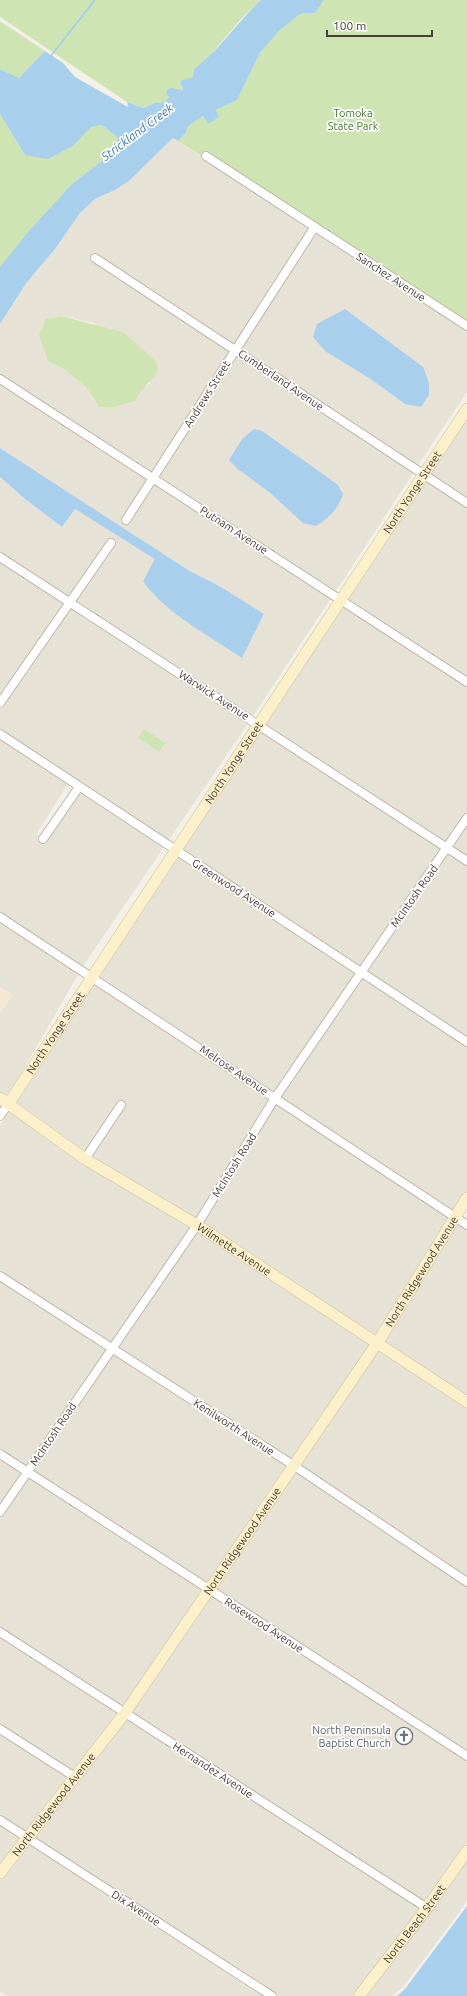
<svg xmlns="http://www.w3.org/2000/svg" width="467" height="1996" font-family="Ubuntu,sans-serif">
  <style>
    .residential { fill: #e7e2d6; fill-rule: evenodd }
    .commercial { fill: #f4e7d4 }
    .green { fill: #cee5b3 }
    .water { fill: #a8cfec }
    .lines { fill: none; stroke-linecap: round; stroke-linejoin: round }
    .stream { stroke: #a8cfec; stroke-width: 2 }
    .street-casing { stroke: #beb8ab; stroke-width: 10 }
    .secondary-casing { stroke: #d0c39a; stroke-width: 12 }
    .street { stroke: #fff; stroke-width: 8 }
    .secondary { stroke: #fbf0ca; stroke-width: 11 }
    .labels { text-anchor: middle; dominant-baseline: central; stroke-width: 3.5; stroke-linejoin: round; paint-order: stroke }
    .park-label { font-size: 11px; fill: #48752d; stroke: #fff }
    .street-label { font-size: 11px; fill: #464037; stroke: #fff }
    .worship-label { font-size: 11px; fill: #5b616d; stroke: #fff; text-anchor: end }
    .water-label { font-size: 12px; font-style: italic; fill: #3679ac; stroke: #fff }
  </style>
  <rect width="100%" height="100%" fill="#f3f0e8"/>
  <path class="residential" d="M173,138L309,229L234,344L94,253L89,258L230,350L153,472L0,374V324L27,282L55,249L80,213L95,199L115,190L129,181ZM61,316L94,323L151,383L140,389L136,401L114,407L94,401L85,386L74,376L48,361L46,319Z
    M315,233L467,327V392L418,465L240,348ZM369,378L429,383L405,404Z
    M236,355L414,472L336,591L159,476ZM239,470L326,476L337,484L303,523L269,492Z
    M0,384L149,479L120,522L127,525L155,483L331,598L253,716L77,601L116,541L109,538L70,597L0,552V477L25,499L62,527L75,509L156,559L143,581L166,605L241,657L264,615L221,587L188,570L0,448Z
    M467,409V497L426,471Z
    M422,477L467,507V677L342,595Z
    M0,562L66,603L0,696Z
    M337,602L467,686V812L446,843L259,720Z
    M72,607L249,722L169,840L0,729V709Z
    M255,726L442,850L361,967L175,844Z
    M0,739L68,784L36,834L43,839L74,788L164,847L83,966L0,912Z
    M467,825V856L452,847Z
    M170,851L356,974L275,1093L90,970Z
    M448,853L467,866V1037L367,971Z
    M0,921L79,973L7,1098L0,1093V1013L13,995L0,987Z
    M85,977L270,1099L196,1220L91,1158L126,1103L120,1100L85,1154L14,1102Z
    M362,978L467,1047V1192L454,1211L281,1097Z
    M276,1103L449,1218L377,1336L202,1224Z
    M10,1110L191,1226L111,1343L0,1271V1125Z
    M455,1222L467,1229V1397L383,1341Z
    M198,1230L372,1343L292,1460L117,1347Z
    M0,1280L107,1350L27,1466L0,1449Z
    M378,1347L467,1407V1577L298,1464Z
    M113,1354L288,1467L208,1584L33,1470Z
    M0,1459L22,1473L0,1506Z
    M294,1471L467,1587V1751L214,1588Z
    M28,1477L204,1590L124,1707L0,1627V1518Z
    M210,1595L467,1761V1844L426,1903L130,1711Z
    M0,1637L119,1714L74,1772L0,1724Z
    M126,1718L421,1909L355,1996H279L33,1836Z
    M0,1733L69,1778L27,1832L0,1815Z
    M0,1824L22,1839L0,1867Z
    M28,1843L265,1996H7L0,1991V1879Z
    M467,1857V1900L458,1914L403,1987L392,1996H364Z"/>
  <path class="commercial" d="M0,987L13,995L0,1013Z"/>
  <path class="green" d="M0,0H261L241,19L205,61L194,69L193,77L180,81L183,90L178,89L165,102L154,103L144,108L127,102L0,17Z
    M324,0H467V326L178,141L186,133L188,126L203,116L208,124L216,110L237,100L260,53L279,31L300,14L315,13Z
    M0,21L45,51L19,78L0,69Z
    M0,114L25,155L73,146L91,127L102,125L117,137L119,148L73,183L0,267Z
    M61,316L123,332L156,361L158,372C149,385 141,386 136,401L114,407H99L85,386L65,370L48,361L39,335L46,319Z
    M144,729L165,743L159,752L138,738Z"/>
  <path class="water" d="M261,0H324L315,13L300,14L279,31L260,53L237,100L216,110L219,117L208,124L203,116L188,126L186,133L178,141L173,138L129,181L115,190L95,199L80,213L55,249L27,282L0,324V267L28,232L73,183L119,148L117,137L102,125L91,127L73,146L48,159L25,155L0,114V69L19,78L45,51L63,63L75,77L128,107L127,102L144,108L154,103L165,102L169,97L166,93L167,90L170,88L183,90L180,81L193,77L194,69C219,51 238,21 261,0Z
    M345,309L423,367L429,383V395L421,407L405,404L369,378L325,351L313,337L317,324Z
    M254,429L262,431L337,484L343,494C338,509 329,518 316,526L303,523L269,492L239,470L229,460L243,438Z
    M0,448L188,570L221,587L264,614L242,658C210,636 165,613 143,581L155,559L75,509L62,527L25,499L0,477Z
    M467,1906V1996H397L405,1989Z"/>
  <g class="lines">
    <path class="stream" d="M50,57L95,0"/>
    <defs>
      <path id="street" d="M206,156L467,326
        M95,258L467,503
        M0,379L467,682
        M126,520L314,228
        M0,557L467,861
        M0,703L111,543
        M0,734L467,1042
        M43,839L79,787
        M0,917L467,1225
        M0,1116L9,1103
        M85,1159L121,1105
        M0,1276L293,1465L467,1582
        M0,1454L467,1756
        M0,1512L197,1225L275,1098L467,818
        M0,1632L427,1908
        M0,1729L75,1777
        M0,1820L272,1996"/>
      <g id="secondary">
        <path id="s1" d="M0,1098L85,1159L197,1225L467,1402"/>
        <path id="s2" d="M9,1103L467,409"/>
        <path id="s3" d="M0,1873L125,1713L378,1342L467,1198"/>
        <path id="s4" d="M359,1996L427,1908L467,1851"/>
      </g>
    </defs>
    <use href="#street" class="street-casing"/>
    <use href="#secondary" class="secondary-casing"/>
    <use href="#street" class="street"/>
    <use href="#secondary" class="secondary"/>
  </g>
  <defs>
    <symbol id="church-ring" viewBox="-11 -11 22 22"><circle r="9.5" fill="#fff" stroke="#6b7280" stroke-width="1.5"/><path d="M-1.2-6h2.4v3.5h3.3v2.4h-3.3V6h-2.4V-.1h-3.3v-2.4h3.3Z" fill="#6b7280"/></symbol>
  </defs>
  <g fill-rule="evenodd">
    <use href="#church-ring" x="394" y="1726" width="20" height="20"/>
  </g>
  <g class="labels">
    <g class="park-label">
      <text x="353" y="113">Tomoka<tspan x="353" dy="13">State Park</tspan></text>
    </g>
    <g class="street-label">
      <text transform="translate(391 277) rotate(33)">Sanchez Avenue</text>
      <text transform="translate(281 380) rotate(34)">Cumberland Avenue</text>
      <text transform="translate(207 394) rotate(-58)">Andrews Street</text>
      <text stroke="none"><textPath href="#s2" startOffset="732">North Yonge Street</textPath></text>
      <text transform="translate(234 530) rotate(33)">Putnam Avenue</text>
      <text transform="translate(214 695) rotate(33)">Warwick Avenue</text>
      <text stroke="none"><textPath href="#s2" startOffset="408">North Yonge Street</textPath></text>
      <text transform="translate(234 888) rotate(33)">Greenwood Avenue</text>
      <text transform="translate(414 896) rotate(-55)">McIntosh Road</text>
      <text stroke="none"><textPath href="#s2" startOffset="84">North Yonge Street</textPath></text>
      <text transform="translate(234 1070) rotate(34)">Melrose Avenue</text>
      <text transform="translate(234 1165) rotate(-58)">McIntosh Road</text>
      <text stroke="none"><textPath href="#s1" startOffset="279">Wilmette Avenue</textPath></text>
      <text stroke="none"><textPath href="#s3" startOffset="735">North Ridgewood Avenue</textPath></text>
      <text transform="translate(234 1427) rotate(33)">Kenilworth Avenue</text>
      <text transform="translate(53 1434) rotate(-56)">McIntosh Road</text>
      <text stroke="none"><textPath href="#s3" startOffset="411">North Ridgewood Avenue</textPath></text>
      <text transform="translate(264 1625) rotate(33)">Rosewood Avenue</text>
      <text transform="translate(213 1770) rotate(33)">Hernandez Avenue</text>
      <text stroke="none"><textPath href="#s3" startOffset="87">North Ridgewood Avenue</textPath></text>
      <text transform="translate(136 1908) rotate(33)">Dix Avenue</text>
      <text stroke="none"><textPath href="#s4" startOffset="91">North Beach Street</textPath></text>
    </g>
    <g class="worship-label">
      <text x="391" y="1730">North Peninsula<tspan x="391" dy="13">Baptist Church</tspan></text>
    </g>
    <g class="water-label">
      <text transform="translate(137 132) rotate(-37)">Strickland Creek</text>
    </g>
  </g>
  <path d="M327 30v6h105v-6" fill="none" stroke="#464037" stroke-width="2"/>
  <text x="333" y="30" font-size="12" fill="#464037" stroke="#ffffff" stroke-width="3" paint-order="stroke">100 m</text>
</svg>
